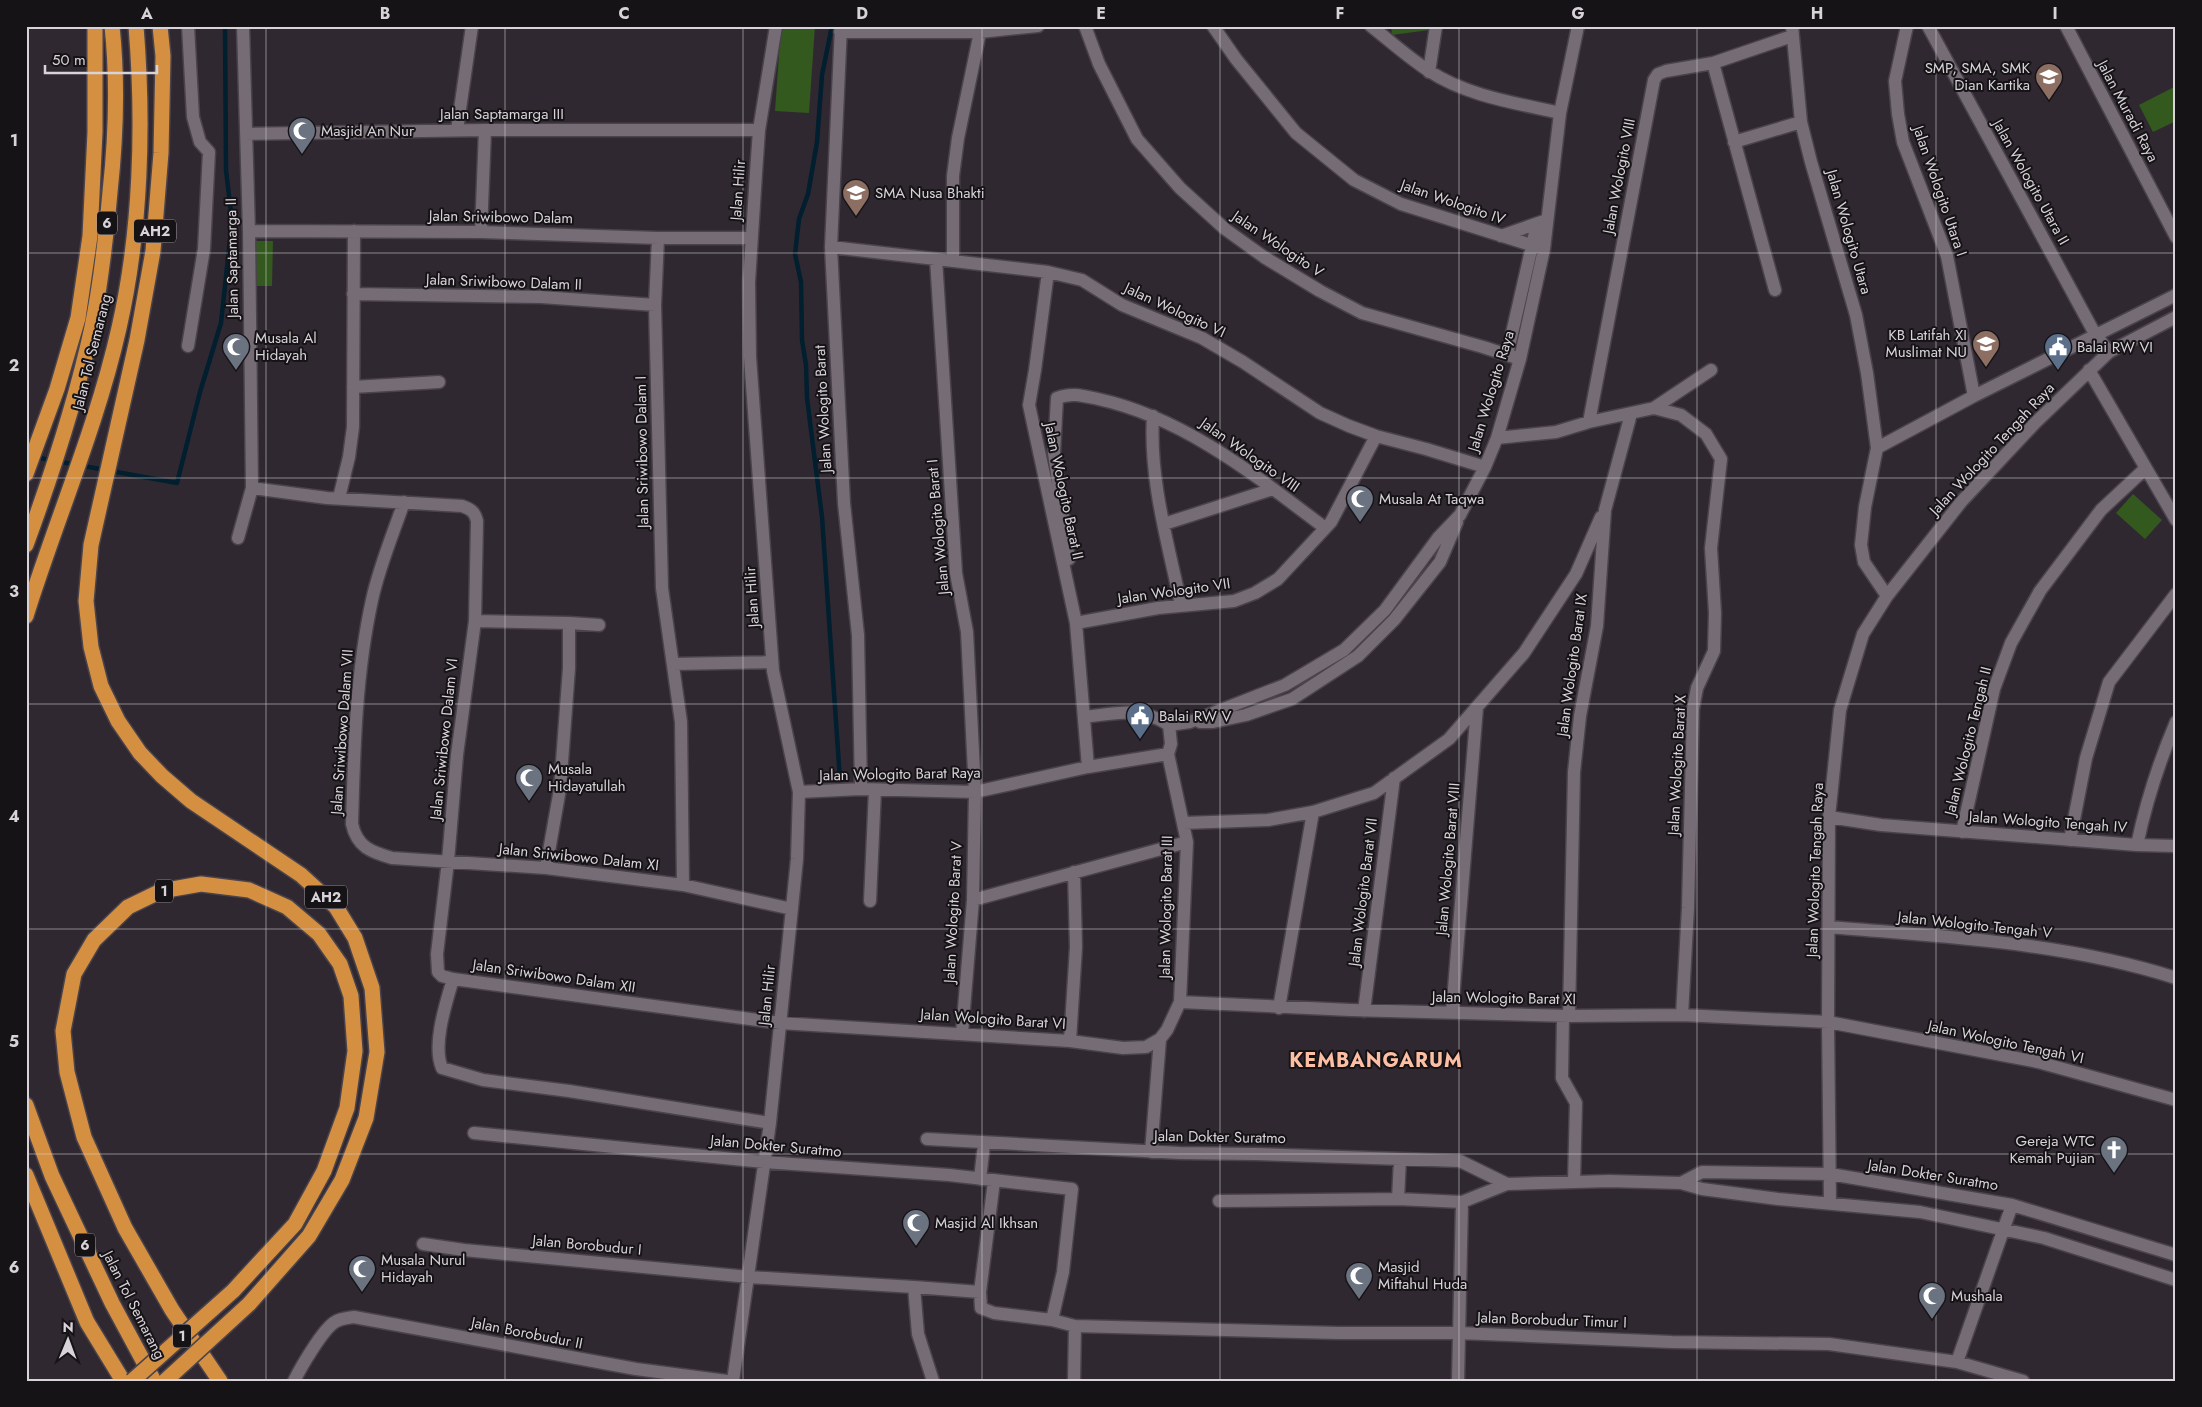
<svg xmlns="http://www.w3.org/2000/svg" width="2202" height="1407" font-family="Jost,sans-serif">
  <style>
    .pitch { fill: #33591f }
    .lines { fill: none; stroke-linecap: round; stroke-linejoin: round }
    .stream { stroke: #011f2e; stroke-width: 4.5 }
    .minor-casing { stroke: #4a434b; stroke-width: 15 }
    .highway-casing { stroke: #4a434b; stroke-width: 18 }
    .minor { stroke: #756c76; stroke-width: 12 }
    .highway { stroke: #d48f40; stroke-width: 15 }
    .highway-bridge-casing { stroke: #4a434b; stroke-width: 18; stroke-linecap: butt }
    .highway-bridge { stroke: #d48f40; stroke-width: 15 }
    .grid { fill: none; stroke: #d8d3d9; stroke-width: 1; stroke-opacity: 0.55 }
    .labels { text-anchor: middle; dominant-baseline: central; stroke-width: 4; stroke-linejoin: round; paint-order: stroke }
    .shield { fill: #161316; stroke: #9e999e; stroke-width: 1 }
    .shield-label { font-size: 14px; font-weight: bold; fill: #d8d3d9 }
    .poi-label { font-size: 15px; fill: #d8d3d9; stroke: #161316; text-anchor: start }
    .street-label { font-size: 15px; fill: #d8d3d9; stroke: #161316 }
    .district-label { font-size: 20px; font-weight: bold; letter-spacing: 1px; fill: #fcbfa3; stroke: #161316 }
    .neatline { fill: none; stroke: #d8d3d9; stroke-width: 2 }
    .grid-label { font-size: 16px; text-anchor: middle; font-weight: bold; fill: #d8d3d9 }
  </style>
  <rect width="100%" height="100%" fill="#302831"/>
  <path class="pitch" d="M781,26H815L809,113L775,111Z
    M1391,26H1436L1437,29L1392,35Z
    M2176,86V121L2153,132L2139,105Z
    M255,241H273L272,286H254Z
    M2133,494L2162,520L2145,539L2116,513Z"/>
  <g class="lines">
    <path class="stream" d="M832,26L822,75L817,142L808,194L799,219L795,254L801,282L802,340L806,365L807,398L822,517L840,780
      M34,457L177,483L200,392L221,323L232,221L226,170L225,26"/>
    <defs>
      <path id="minor" d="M188,26L193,117L200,142L209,152L204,249L188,346
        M841,26L831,247L844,503L858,635L861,789
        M1085,26L1099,64L1137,139L1180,188L1225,229L1264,257L1320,291L1362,313L1483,347L1520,359
        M1213,26L1236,59L1296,133L1354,180L1401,204L1544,249
        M1371,26C1390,41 1409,58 1429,71C1467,96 1516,103 1560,113
        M1792,26L1801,122L1811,162L1856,315L1867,373L1877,448L1865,507L1861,545L1864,562L1887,596
        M1907,26L1895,81L1898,114L1903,142L1947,256L1974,396
        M1928,26L2095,334L2109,352
        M2066,26L2176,237
        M840,32H980L1038,26
        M1713,63L1775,290
        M1429,72L1436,26
        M457,130L472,26
        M246,134L485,130H759
        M1734,142L1801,122
        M249,231L481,232L658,238H751
        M481,232L485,130
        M1501,236L1544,221
        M658,238L655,305L662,588L681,722L683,885
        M831,247L1048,272L1082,280L1122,305L1202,338L1243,362L1320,413L1349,426L1376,436L1426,449L1485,467
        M936,259L956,573L967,632L975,792L973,900L962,1033
        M953,261V176L958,138L980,32
        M1048,272L1035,370L1029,405L1076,623L1088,767L1168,754
        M353,294L541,297L655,305
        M1507,355L1537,224
        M2089,370L2176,520
        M353,387L439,382
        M1654,408L1681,415L1706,434L1721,459L1711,548L1715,613L1714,651L1697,688L1693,709L1688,908L1682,1015
        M1153,416C1149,479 1168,543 1181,605
        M1589,422L1654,80L1658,74L1666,71L1713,63L1792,36
        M1497,438L1556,432L1589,422L1654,408L1711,370
        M1877,448L1974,396L2176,295
        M252,488L327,498L462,506C471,509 475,512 477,521L475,621L457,755L448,861L437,954L438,972L442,976L453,979L780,1023L1070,1041L1123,1048L1146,1047L1160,1039L1167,1030L1180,1002L1187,842L1168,754
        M339,498L349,457L353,427L354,231
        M404,502C393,534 379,567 372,600C356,673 354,749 352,824C357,847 371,852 392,858L546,868L683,885L792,909
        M1164,524L1273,489
        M238,538L252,488L249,231L243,26
        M1069,559L1054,453L1057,398C1071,392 1084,396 1098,399C1185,418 1256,476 1325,528
        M475,621L569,623V668L560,789L546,868
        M569,623L599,625
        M1076,623L1158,608L1234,601L1255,593L1278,579L1331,522L1376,436
        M673,664L772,662
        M1085,717C1118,713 1140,706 1169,725L1171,744L1168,754
        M1200,722H1213L1246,715L1292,699L1358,656L1394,620L1440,562L1457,522
        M1169,725L1190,722L1285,685L1344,650L1385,610L1438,538L1460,515L1485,467L1497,438L1520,359L1544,249L1560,113L1578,26
        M799,792L861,789L975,792L1088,767
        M1829,817L1881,825L2137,845L2176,846
        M1183,823L1268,820L1313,812L1374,793L1449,739L1524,653L1576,574L1601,517
        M1962,832L1994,689L2011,643L2040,591L2101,510L2146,468
        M2070,840L2086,758L2109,682L2176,594
        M2137,845C2146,802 2159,762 2176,722
        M973,900L1187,842
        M870,901L875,790
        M1829,927C1945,937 2064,942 2176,978
        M453,979C446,1003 432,1045 442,1068L483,1080L569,1091L770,1123
        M1180,1002L1351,1010L1569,1016L1682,1015L1828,1022L2038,1062L2176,1100
        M1279,1008L1313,812
        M1364,1011L1394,778
        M1452,1013L1477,707
        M1563,1016L1562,1078L1576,1103L1574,1182
        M1569,1016L1574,772L1580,716L1597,626L1605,510L1631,414
        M1070,1041L1076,947L1074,872
        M474,1133L764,1162L949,1175L1072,1189L1063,1272L1052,1320L1075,1326L1339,1333H1459L1672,1342L1829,1344L1957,1362L2023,1381
        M927,1139L1180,1153L1255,1154L1460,1161L1507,1184
        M1151,1152L1160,1039
        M980,1179L984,1144
        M994,1181L980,1292L981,1308L994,1313L1052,1320
        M1681,1183L1702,1172L1830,1174L2012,1205L2176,1255
        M1398,1199L1400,1159
        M1219,1201L1398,1199L1462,1202L1507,1184L1609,1181L1681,1183L1702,1189L1778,1199L1920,1212L2044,1238L2176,1280
        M1830,1203L1828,1022L1829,817L1840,710L1863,634L1887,596L1961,502L2035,423L2109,352L2176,317
        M423,1244L464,1250L749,1277L914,1287L918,1334L933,1381
        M914,1287L980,1292
        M1957,1362L2012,1205
        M294,1381C301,1367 323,1329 335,1322C341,1318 347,1318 354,1317L636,1369L727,1381
        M733,1381L770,1123L797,859L799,792L773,671L750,357L749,282L756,173L759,130L776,26
        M1074,1381L1075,1326
        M1458,1381L1462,1202"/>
      <path id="highway" d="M160,26L163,56L161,153L153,251L137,340L91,545L86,601L91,647L101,686L118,721L140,753L162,776L191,801L301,875L336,907L355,938L372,988L377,1052L366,1118L342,1180L309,1236L249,1304
        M26,474L57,389L78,318L90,236L95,132V26
        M26,545C52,474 76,401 92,327C101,283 106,237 110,192C116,137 118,82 112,26
        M26,616C56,520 97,426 119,328C141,232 144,124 136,26
        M26,1105L52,1176L112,1303L154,1381
        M26,1175L87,1322L123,1381
        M220,1381L172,1310L125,1228L84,1137L67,1072L63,1031L74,974L94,940L128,907L161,891L201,884L249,890L287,907L319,934L340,964L351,996L355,1051L347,1108L324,1171L295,1224L233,1291"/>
    </defs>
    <use href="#minor" class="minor-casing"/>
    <use href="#highway" class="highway-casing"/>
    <use href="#minor" class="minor"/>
    <use href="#highway" class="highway"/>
    <defs>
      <path id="highway-bridge" d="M132,1381L233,1291
        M165,1381L249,1304"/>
    </defs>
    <use href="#highway-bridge" class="highway-bridge-casing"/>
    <use href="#highway-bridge" class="highway-bridge"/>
  </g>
  <path class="grid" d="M266,26V1381M505,26V1381M743,26V1381M982,26V1381M1220,26V1381M1459,26V1381M1697,26V1381M1936,26V1381M26,253H2176M26,478H2176M26,704H2176M26,929H2176M26,1154H2176"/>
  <defs>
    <symbol id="school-pin" viewBox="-11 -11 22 30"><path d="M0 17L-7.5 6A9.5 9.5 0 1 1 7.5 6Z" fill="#8d6e63" stroke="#161316"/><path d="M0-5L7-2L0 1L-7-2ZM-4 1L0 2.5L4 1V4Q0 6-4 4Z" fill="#fff"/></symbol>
    <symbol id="mosque-pin" viewBox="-11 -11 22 30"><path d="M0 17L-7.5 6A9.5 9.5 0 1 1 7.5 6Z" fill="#6b7280" stroke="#161316"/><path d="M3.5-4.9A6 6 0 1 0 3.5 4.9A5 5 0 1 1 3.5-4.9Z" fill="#fff"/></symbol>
    <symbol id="civic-pin" viewBox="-11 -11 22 30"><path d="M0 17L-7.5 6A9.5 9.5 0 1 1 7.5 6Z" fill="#5c6f8a" stroke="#161316"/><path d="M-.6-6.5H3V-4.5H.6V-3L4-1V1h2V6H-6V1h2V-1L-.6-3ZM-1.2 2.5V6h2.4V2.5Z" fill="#fff"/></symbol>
    <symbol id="church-pin" viewBox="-11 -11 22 30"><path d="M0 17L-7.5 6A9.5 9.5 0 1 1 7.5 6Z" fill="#6b7280" stroke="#161316"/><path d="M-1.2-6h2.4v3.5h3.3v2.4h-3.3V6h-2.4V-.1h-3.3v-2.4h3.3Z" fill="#fff"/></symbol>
  </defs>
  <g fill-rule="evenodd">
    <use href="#school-pin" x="2033" y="61" width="32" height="43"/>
    <use href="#mosque-pin" x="286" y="115" width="32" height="43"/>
    <use href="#school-pin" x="840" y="177" width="32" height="43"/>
    <use href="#school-pin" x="1970" y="328" width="32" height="43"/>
    <use href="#mosque-pin" x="220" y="331" width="32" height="43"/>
    <use href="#civic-pin" x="2042" y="331" width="32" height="43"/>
    <use href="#mosque-pin" x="1344" y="483" width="32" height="43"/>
    <use href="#civic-pin" x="1124" y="700" width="32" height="43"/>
    <use href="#mosque-pin" x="513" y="762" width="32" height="43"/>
    <use href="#church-pin" x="2098" y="1134" width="32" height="43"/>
    <use href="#mosque-pin" x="900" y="1207" width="32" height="43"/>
    <use href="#mosque-pin" x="346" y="1253" width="32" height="43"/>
    <use href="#mosque-pin" x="1343" y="1260" width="32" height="43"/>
    <use href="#mosque-pin" x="1916" y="1280" width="32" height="43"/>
  </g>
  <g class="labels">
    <g class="shield">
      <rect x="97" y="211.5" width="20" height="23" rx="4"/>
      <rect x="134" y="219.5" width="42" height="23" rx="4"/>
      <rect x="155" y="879.5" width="18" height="23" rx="4"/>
      <rect x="305" y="885.5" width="42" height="23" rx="4"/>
      <rect x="75" y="1233.5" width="20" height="23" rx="4"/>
      <rect x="173" y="1324.5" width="18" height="23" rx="4"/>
    </g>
    <g class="shield-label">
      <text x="107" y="223">6</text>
      <text x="155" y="231">AH2</text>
      <text x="164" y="891">1</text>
      <text x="326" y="897">AH2</text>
      <text x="85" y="1245">6</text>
      <text x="182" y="1336">1</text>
    </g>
    <g class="poi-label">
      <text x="2030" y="68" text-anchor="end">SMP, SMA, SMK<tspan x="2030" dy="17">Dian Kartika</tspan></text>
      <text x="321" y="131">Masjid An Nur</text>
      <text x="875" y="193">SMA Nusa Bhakti</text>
      <text x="1967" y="335" text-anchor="end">KB Latifah XI<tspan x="1967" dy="17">Muslimat NU</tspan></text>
      <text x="255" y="338">Musala Al<tspan x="255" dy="17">Hidayah</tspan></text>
      <text x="2077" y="347">Balai RW VI</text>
      <text x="1379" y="499">Musala At Taqwa</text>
      <text x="1159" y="716">Balai RW V</text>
      <text x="548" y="769">Musala<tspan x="548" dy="17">Hidayatullah</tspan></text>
      <text x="2095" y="1141" text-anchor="end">Gereja WTC<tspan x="2095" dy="17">Kemah Pujian</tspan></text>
      <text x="935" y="1223">Masjid Al Ikhsan</text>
      <text x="381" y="1260">Musala Nurul<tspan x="381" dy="17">Hidayah</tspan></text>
      <text x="1378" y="1267">Masjid<tspan x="1378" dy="17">Miftahul Huda</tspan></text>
      <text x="1951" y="1296">Mushala</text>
    </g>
    <g class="street-label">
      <text transform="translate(2128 111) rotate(62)">Jalan Muradi Raya</text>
      <text x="502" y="114">Jalan Saptamarga III</text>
      <text transform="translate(1619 176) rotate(-79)">Jalan Wologito VIII</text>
      <text transform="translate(2031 182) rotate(61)">Jalan Wologito Utara II</text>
      <text transform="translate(738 190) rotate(-86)">Jalan Hilir</text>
      <text transform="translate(1940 191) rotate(71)">Jalan Wologito Utara I</text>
      <text transform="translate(1453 202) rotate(19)">Jalan Wologito IV</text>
      <text transform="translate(501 217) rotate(1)">Jalan Sriwibowo Dalam</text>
      <text transform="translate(1849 232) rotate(74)">Jalan Wologito Utara</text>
      <text transform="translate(1278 244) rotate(34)">Jalan Wologito V</text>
      <text transform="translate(232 258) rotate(-91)">Jalan Saptamarga II</text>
      <text transform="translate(504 282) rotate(2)">Jalan Sriwibowo Dalam II</text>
      <text transform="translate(1175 310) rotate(25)">Jalan Wologito VI</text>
      <text transform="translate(92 352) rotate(-76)">Jalan Tol Semarang</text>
      <text transform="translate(1491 391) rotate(-73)">Jalan Wologito Raya</text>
      <text transform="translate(823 409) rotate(-93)">Jalan Wologito Barat</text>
      <text transform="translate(1992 449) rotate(-47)">Jalan Wologito Tengah Raya</text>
      <text transform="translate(642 452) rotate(-91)">Jalan Sriwibowo Dalam I</text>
      <text transform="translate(1250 455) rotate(35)">Jalan Wologito VIII</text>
      <text transform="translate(1064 491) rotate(78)">Jalan Wologito Barat II</text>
      <text transform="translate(938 527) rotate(-95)">Jalan Wologito Barat I</text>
      <text transform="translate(1174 591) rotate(-8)">Jalan Wologito VII</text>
      <text transform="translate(752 597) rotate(-94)">Jalan Hilir</text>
      <text transform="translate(1572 665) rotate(-82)">Jalan Wologito Barat IX</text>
      <text transform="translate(342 732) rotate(-86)">Jalan Sriwibowo Dalam VII</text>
      <text transform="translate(444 739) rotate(-84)">Jalan Sriwibowo Dalam VI</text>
      <text transform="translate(1968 741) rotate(-76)">Jalan Wologito Tengah II</text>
      <text transform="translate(1677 765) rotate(-87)">Jalan Wologito Barat X</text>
      <text transform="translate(900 774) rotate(-1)">Jalan Wologito Barat Raya</text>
      <text transform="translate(2048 822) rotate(4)">Jalan Wologito Tengah IV</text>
      <text transform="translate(579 857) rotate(6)">Jalan Sriwibowo Dalam XI</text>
      <text transform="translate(1448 859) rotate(-85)">Jalan Wologito Barat VIII</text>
      <text transform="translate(1815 870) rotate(-88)">Jalan Wologito Tengah Raya</text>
      <text transform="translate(1363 892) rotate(-83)">Jalan Wologito Barat VII</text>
      <text transform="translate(1166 907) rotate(-89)">Jalan Wologito Barat III</text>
      <text transform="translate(953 912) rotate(-87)">Jalan Wologito Barat V</text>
      <text transform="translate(1975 925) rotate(6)">Jalan Wologito Tengah V</text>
      <text transform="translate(554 976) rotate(8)">Jalan Sriwibowo Dalam XII</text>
      <text transform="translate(767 995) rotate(-84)">Jalan Hilir</text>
      <text transform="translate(1504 998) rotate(1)">Jalan Wologito Barat XI</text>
      <text transform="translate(993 1019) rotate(4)">Jalan Wologito Barat VI</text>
      <text transform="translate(2006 1042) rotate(12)">Jalan Wologito Tengah VI</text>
      <text transform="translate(1220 1137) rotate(1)">Jalan Dokter Suratmo</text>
      <text transform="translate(776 1146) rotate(5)">Jalan Dokter Suratmo</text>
      <text transform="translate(1933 1175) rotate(9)">Jalan Dokter Suratmo</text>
      <text transform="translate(587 1245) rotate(5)">Jalan Borobudur I</text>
      <text transform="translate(134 1305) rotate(63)">Jalan Tol Semarang</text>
      <text transform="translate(1552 1320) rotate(2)">Jalan Borobudur Timur I</text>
      <text transform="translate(527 1333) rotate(11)">Jalan Borobudur II</text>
    </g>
    <g class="district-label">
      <text x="1376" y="1060">KEMBANGARUM</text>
    </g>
  </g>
  <rect width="2202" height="1407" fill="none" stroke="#161316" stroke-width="55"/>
  <g transform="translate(68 1340) rotate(1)" stroke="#161316" stroke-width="4" paint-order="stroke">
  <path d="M0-4L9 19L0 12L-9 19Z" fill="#d8d3d9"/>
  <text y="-8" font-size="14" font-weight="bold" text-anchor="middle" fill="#d8d3d9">N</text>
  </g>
  <path d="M45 65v8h112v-8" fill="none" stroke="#d8d3d9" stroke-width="2.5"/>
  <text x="52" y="65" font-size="15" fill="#d8d3d9" stroke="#161316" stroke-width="4" paint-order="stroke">50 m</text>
  <rect x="28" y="28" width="2146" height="1352" class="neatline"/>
  <g class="grid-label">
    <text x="147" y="19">A</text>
    <text x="385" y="19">B</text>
    <text x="624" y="19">C</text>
    <text x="862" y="19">D</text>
    <text x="1101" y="19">E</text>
    <text x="1340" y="19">F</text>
    <text x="1578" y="19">G</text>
    <text x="1817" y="19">H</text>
    <text x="2055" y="19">I</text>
    <text x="14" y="146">1</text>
    <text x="14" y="371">2</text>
    <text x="14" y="597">3</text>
    <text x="14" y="822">4</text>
    <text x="14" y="1047">5</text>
    <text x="14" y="1273">6</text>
  </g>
</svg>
